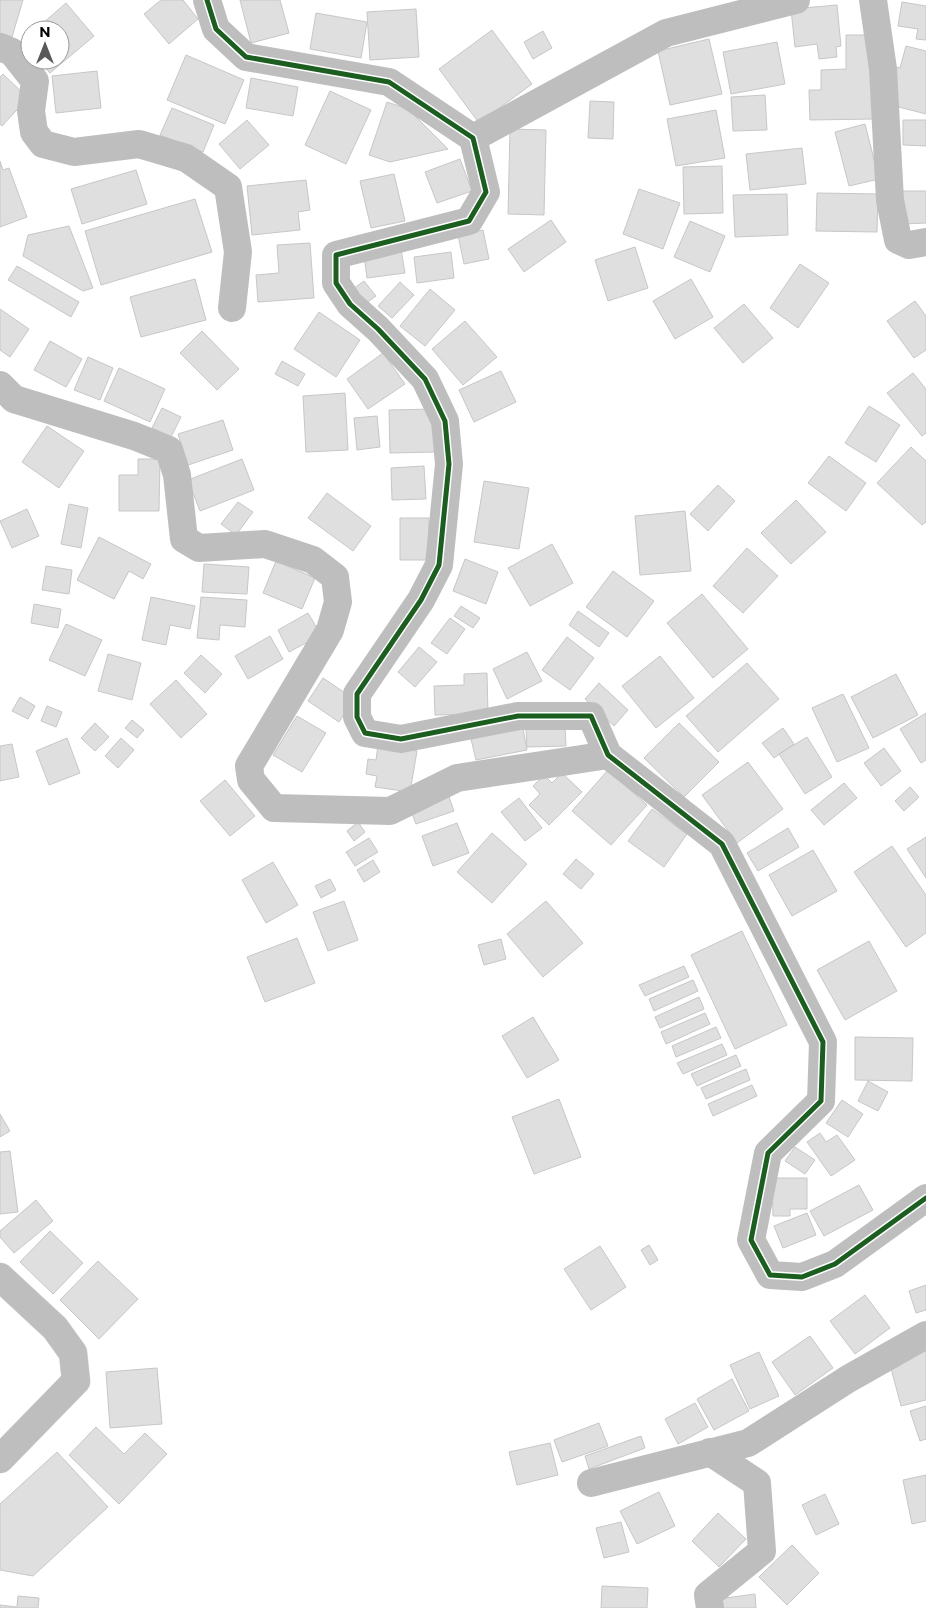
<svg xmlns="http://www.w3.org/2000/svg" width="926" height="1608" font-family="Montserrat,sans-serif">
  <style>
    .building { fill: #dfdfdf; stroke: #c7c7c7 }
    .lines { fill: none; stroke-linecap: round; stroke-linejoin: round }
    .major-casing { stroke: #dbdbdb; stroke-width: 29 }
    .minor { stroke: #bebebe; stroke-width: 28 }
    .major { stroke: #bebebe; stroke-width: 28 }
    .cycleway-casing { stroke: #fff; stroke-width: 8 }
    .cycleway { stroke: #1b5e20; stroke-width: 5 }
  </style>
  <rect width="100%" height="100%" fill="#fff"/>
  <path class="building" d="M0,0H23L12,37L0,33Z
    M161,0H183L198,19L169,44L144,14Z
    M240,0H280L289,33L251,43Z
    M902,2L926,6V40L916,39L918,29L898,26Z
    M66,3L94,36L50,73L38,60H60V30H35Z
    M837,5L841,46L836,47L837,57L819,59L817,44L795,47L791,9Z
    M416,9L419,57L370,60L367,12Z
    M316,13L367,22L361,58L310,49Z
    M492,30L532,84L479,123L439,69Z
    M543,31L552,48L533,59L524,42Z
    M30,34V50L22,41Z
    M846,35H874L875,119L810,120L809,90H821V70L846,69Z
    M709,39L722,94L670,105L658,51Z
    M777,42L785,84L731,94L723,52Z
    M906,46L926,51V114L891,105L895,67L900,68Z
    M186,55L244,80L225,124L167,100Z
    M97,71L101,108L56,113L52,76Z
    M3,74L28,98L2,126L0,124V77Z
    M251,78L298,87L293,116L246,108Z
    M330,91L371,110L346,164L305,145Z
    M765,95L767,130L733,131L731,97Z
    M590,101L614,102L613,139L588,138Z
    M387,102L408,109L448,149L390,162L369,155Z
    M172,108L214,125L203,152L160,135Z
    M716,110L725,158L676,166L667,119Z
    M247,120L269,145L240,169L219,144Z
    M903,120H926V146L903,145Z
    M865,124L879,179L849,186L835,132Z
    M510,129L546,130L544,215L508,214Z
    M802,148L806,184L750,190L746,154Z
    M460,159L472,191L437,203L425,172Z
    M0,161L3,170L9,168L27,217L0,227Z
    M722,166L723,213L684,214L683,167Z
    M136,170L147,204L82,224L71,189Z
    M394,174L405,221L371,228L360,181Z
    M306,180L310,210L298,212L300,230L252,235L247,186Z
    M639,189L680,203L663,249L623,234Z
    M902,191H926V223L903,224Z
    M817,193L878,194L877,232L816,231Z
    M787,194L788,235L735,237L733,195Z
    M195,199L212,252L101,285L85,231Z
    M551,220L566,242L524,272L508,249Z
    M690,221L725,236L710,272L674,257Z
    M69,226L93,288L83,291L23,256L28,235Z
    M483,230L489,259L464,264L458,235Z
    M310,243L314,298L258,302L256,275L279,273L277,245Z
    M635,247L648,288L608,301L595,260Z
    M401,249L405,273L367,278L364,255Z
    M451,252L454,278L417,283L414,257Z
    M800,264L829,283L798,328L770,308Z
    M17,266L79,302L71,317L8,280Z
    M195,279L206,320L141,337L130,297Z
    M691,279L713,317L675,339L653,301Z
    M364,281L376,296L365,304L353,289Z
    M400,282L414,295L392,318L378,306Z
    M430,289L455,310L425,346L400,326Z
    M915,301L926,316V350L914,358L887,321Z
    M744,304L773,338L743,363L714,328Z
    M0,309L29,329L10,357L0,350Z
    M319,312L360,340L336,377L294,349Z
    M465,321L497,357L463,385L432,349Z
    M202,331L239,369L217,390L180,353Z
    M50,341L82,359L66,387L34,370Z
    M383,353L405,384L368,409L347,379Z
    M88,357L113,368L100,400L74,390Z
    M282,361L305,374L298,386L275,374Z
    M119,368L165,389L150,422L104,401Z
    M501,371L516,402L474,422L459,390Z
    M913,373L926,389V433L922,436L887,393Z
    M345,393L348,450L306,452L303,396Z
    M869,406L900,425L876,462L845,443Z
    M162,408L181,417L171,437L152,428Z
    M435,409L436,452L390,453L389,410Z
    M377,416L380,447L357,450L354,418Z
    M223,420L233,450L188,465L178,434Z
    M47,426L84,451L59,488L22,462Z
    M911,447L926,461V522L922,525L877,483Z
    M829,456L866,483L846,511L808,483Z
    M138,459H160L159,511H119V475H138Z
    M242,459L254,490L200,511L188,480Z
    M424,466L426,499L392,500L391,468Z
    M484,481L529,488L519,549L474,542Z
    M718,485L735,501L708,531L690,514Z
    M327,493L371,526L353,551L308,518Z
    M796,500L826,532L791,564L761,533Z
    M238,502L253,512L236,535L221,524Z
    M69,504L88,508L81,548L61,544Z
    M27,509L39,536L12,548L0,521Z
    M685,511L691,571L640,575L635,516Z
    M400,518H429L428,560H400Z
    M99,537L151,564L143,579L129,571L114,599L77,580Z
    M552,544L573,583L530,606L508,568Z
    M747,548L778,576L743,613L713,586Z
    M465,559L498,572L486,604L453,591Z
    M276,561L315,578L302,609L263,593Z
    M204,564L249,567L247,594L202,592Z
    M46,566L72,570L69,594L42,590Z
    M613,571L654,601L627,637L586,607Z
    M702,594L748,649L713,678L667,623Z
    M151,597L195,606L190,629L170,625L166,645L142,640Z
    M201,597L247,600L245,627L220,625L219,640L197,638Z
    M34,604L61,609L58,628L31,623Z
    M461,606L480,618L473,628L454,616Z
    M578,611L609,633L599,647L569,625Z
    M308,613L321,635L289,652L278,630Z
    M450,618L465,629L447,654L431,643Z
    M66,624L102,640L85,676L49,660Z
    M270,636L283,659L248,679L235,656Z
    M567,637L594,658L570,690L542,670Z
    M419,647L437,662L415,687L398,672Z
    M527,652L542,681L507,699L493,669Z
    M108,654L141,663L132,700L98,691Z
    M201,655L222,674L205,693L184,673Z
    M660,656L694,698L656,728L622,686Z
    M747,663L779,699L718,752L686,716Z
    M487,673L488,714L435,715L434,686L464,685V674Z
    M896,674L918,715L873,738L851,697Z
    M323,678L354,699L339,722L308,701Z
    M176,680L207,714L181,738L150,704Z
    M599,683L628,710L614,726L585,699Z
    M843,694L869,748L837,762L812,708Z
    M20,697L35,706L28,719L12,711Z
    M47,706L62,712L56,727L41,721Z
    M926,713V760L921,763L900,729Z
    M297,716L326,733L302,772L273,755Z
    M132,720L144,730L137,738L125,728Z
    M95,723L109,737L95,751L81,738Z
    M679,723L719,762L684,797L644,758Z
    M565,727L566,746L527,747L526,729Z
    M783,728L794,744L774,758L762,743Z
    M523,729L527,750L476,760L471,739Z
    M807,737L832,777L805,794L779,754Z
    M67,738L80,773L49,785L36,751Z
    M121,738L134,750L118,768L105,756Z
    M12,744L19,777L0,781V746Z
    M378,745L417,751L410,792L375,787L377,776L366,774L368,759L376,760Z
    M884,748L901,771L881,786L864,763Z
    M748,762L783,809L737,843L702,795Z
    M608,770L647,805L611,845L572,811Z
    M562,773L582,792L549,825L529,805L540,794L533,786L544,775L552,783Z
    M225,780L255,816L230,836L200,801Z
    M844,783L857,798L824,825L811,810Z
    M910,787L919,797L904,811L895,801Z
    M449,797L454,811L416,824L411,811Z
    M519,798L542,828L525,841L501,812Z
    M652,809L687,834L664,867L628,841Z
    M358,822L365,832L354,841L347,831Z
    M457,823L469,853L433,866L422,836Z
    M788,828L799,847L758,871L747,853Z
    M492,833L527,864L492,903L457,872Z
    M926,837V878L907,849Z
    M369,838L378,852L355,866L346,852Z
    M892,846L926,895V933L906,947L854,872Z
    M813,850L837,891L792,916L769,875Z
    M576,859L594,874L581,889L563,874Z
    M373,860L380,872L364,882L357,870Z
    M273,862L298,905L266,923L242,880Z
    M330,879L336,890L321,898L315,886Z
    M344,901L358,940L328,951L313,912Z
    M546,901L583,943L543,977L507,934Z
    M742,931L787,1025L735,1049L691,955Z
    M297,938L315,983L265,1002L247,957Z
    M501,939L506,959L484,965L478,945Z
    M869,941L897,991L845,1020L817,970Z
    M684,966L689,977L645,996L639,985Z
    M693,980L698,991L654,1011L649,999Z
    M699,997L704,1009L660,1028L655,1017Z
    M705,1013L710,1024L666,1044L661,1032Z
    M533,1017L559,1060L527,1078L502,1036Z
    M716,1027L721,1038L676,1057L672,1046Z
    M855,1037L913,1038L912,1081L855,1080Z
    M722,1044L727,1055L683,1074L677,1063Z
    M736,1055L741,1066L697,1086L691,1074Z
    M746,1069L750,1080L706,1099L701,1088Z
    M868,1081L888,1092L878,1111L858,1101Z
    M752,1085L757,1096L713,1116L708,1104Z
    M559,1099L581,1157L534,1174L512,1117Z
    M842,1100L863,1114L848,1137L826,1123Z
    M0,1114L10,1131L0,1137Z
    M820,1133L826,1142L837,1135L855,1160L831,1176L807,1142Z
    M795,1147L815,1160L805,1174L785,1161Z
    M10,1151L18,1212L0,1214V1152Z
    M772,1178H807V1209H790V1216H773Z
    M859,1185L873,1210L824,1236L810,1211Z
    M36,1200L53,1221L14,1253L0,1237V1231Z
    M807,1213L816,1235L783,1248L774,1226Z
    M50,1231L83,1263L53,1294L20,1262Z
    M649,1245L658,1260L650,1265L641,1250Z
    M600,1246L626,1287L591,1310L564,1269Z
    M98,1261L138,1299L99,1339L60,1300Z
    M926,1285V1310L916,1313L909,1291Z
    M865,1295L890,1328L855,1354L830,1321Z
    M810,1336L833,1368L795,1395L772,1362Z
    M926,1347V1400L901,1406L888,1357Z
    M759,1352L779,1396L750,1409L730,1365Z
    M157,1368L162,1424L110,1428L106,1372Z
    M732,1379L749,1411L714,1430L697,1399Z
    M695,1403L708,1427L678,1444L665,1419Z
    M926,1406V1439L920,1441L910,1411Z
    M599,1423L608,1446L562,1462L554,1440Z
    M96,1427L124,1454L145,1433L167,1454L119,1504L69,1455Z
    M641,1436L645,1448L589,1469L585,1456Z
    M550,1443L558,1475L517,1485L509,1452Z
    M57,1452L108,1507L33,1576L0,1570V1504Z
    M926,1475V1521L912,1524L903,1480Z
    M659,1492L675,1526L637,1544L620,1511Z
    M825,1494L839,1524L816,1535L802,1505Z
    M718,1513L746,1539L719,1567L692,1541Z
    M621,1522L629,1552L604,1558L596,1528Z
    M792,1545L819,1573L787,1605L759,1577Z
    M602,1586L648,1588L647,1608H601Z
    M755,1594L756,1608H719L718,1599Z
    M18,1596L39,1598L38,1608H0V1605L17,1607Z"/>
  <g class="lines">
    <defs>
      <path id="major" d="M0,1277L55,1328L73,1353L76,1381L0,1459"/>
    </defs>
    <use href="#major" class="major-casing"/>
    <path class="minor" d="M207,0L216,29L246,57L389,82L473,138L486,192L469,221L336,255V283L350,304L378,329L425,379L445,421L449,464L439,565L421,600L357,694V717L365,733L401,739L518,716H591L608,755L722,844L823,1042L821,1101L768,1153L751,1240L770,1275L802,1277L835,1264L926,1198
      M873,0L883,69L890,200L898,240L909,245L926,242
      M0,47L12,52L35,81L31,111L34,132L43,144L74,152L139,144L186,158L228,187L238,252L232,308
      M473,138L666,33L796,0
      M0,385L14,399L134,436L169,450L177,475L184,539L199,548L265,544L313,560L335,577L338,602L330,630L249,766L251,780L274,808L390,811L457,778L608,755
      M710,1452L757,1483L762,1551L708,1595L710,1608
      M591,1483L748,1443L848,1379L926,1335"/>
    <use href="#major" class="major"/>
    <defs>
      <path id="cycleway" d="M207,0L216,29L246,57L389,82L473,138L486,192L469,221L336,255V283L350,304L378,329L425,379L445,421L449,464L439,565L421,600L357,694V717L365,733L401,739L518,716H591L608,755L722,844L823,1042L821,1101L768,1153L751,1240L770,1275L802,1277L835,1264L926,1198"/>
    </defs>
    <use href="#cycleway" class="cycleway-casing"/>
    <use href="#cycleway" class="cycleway"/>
  </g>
  <g transform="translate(45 45)"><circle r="24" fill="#ffffff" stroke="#999999"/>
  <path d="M0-4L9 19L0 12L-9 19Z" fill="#595959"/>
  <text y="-8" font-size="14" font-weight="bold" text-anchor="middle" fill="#000000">N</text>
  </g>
</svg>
